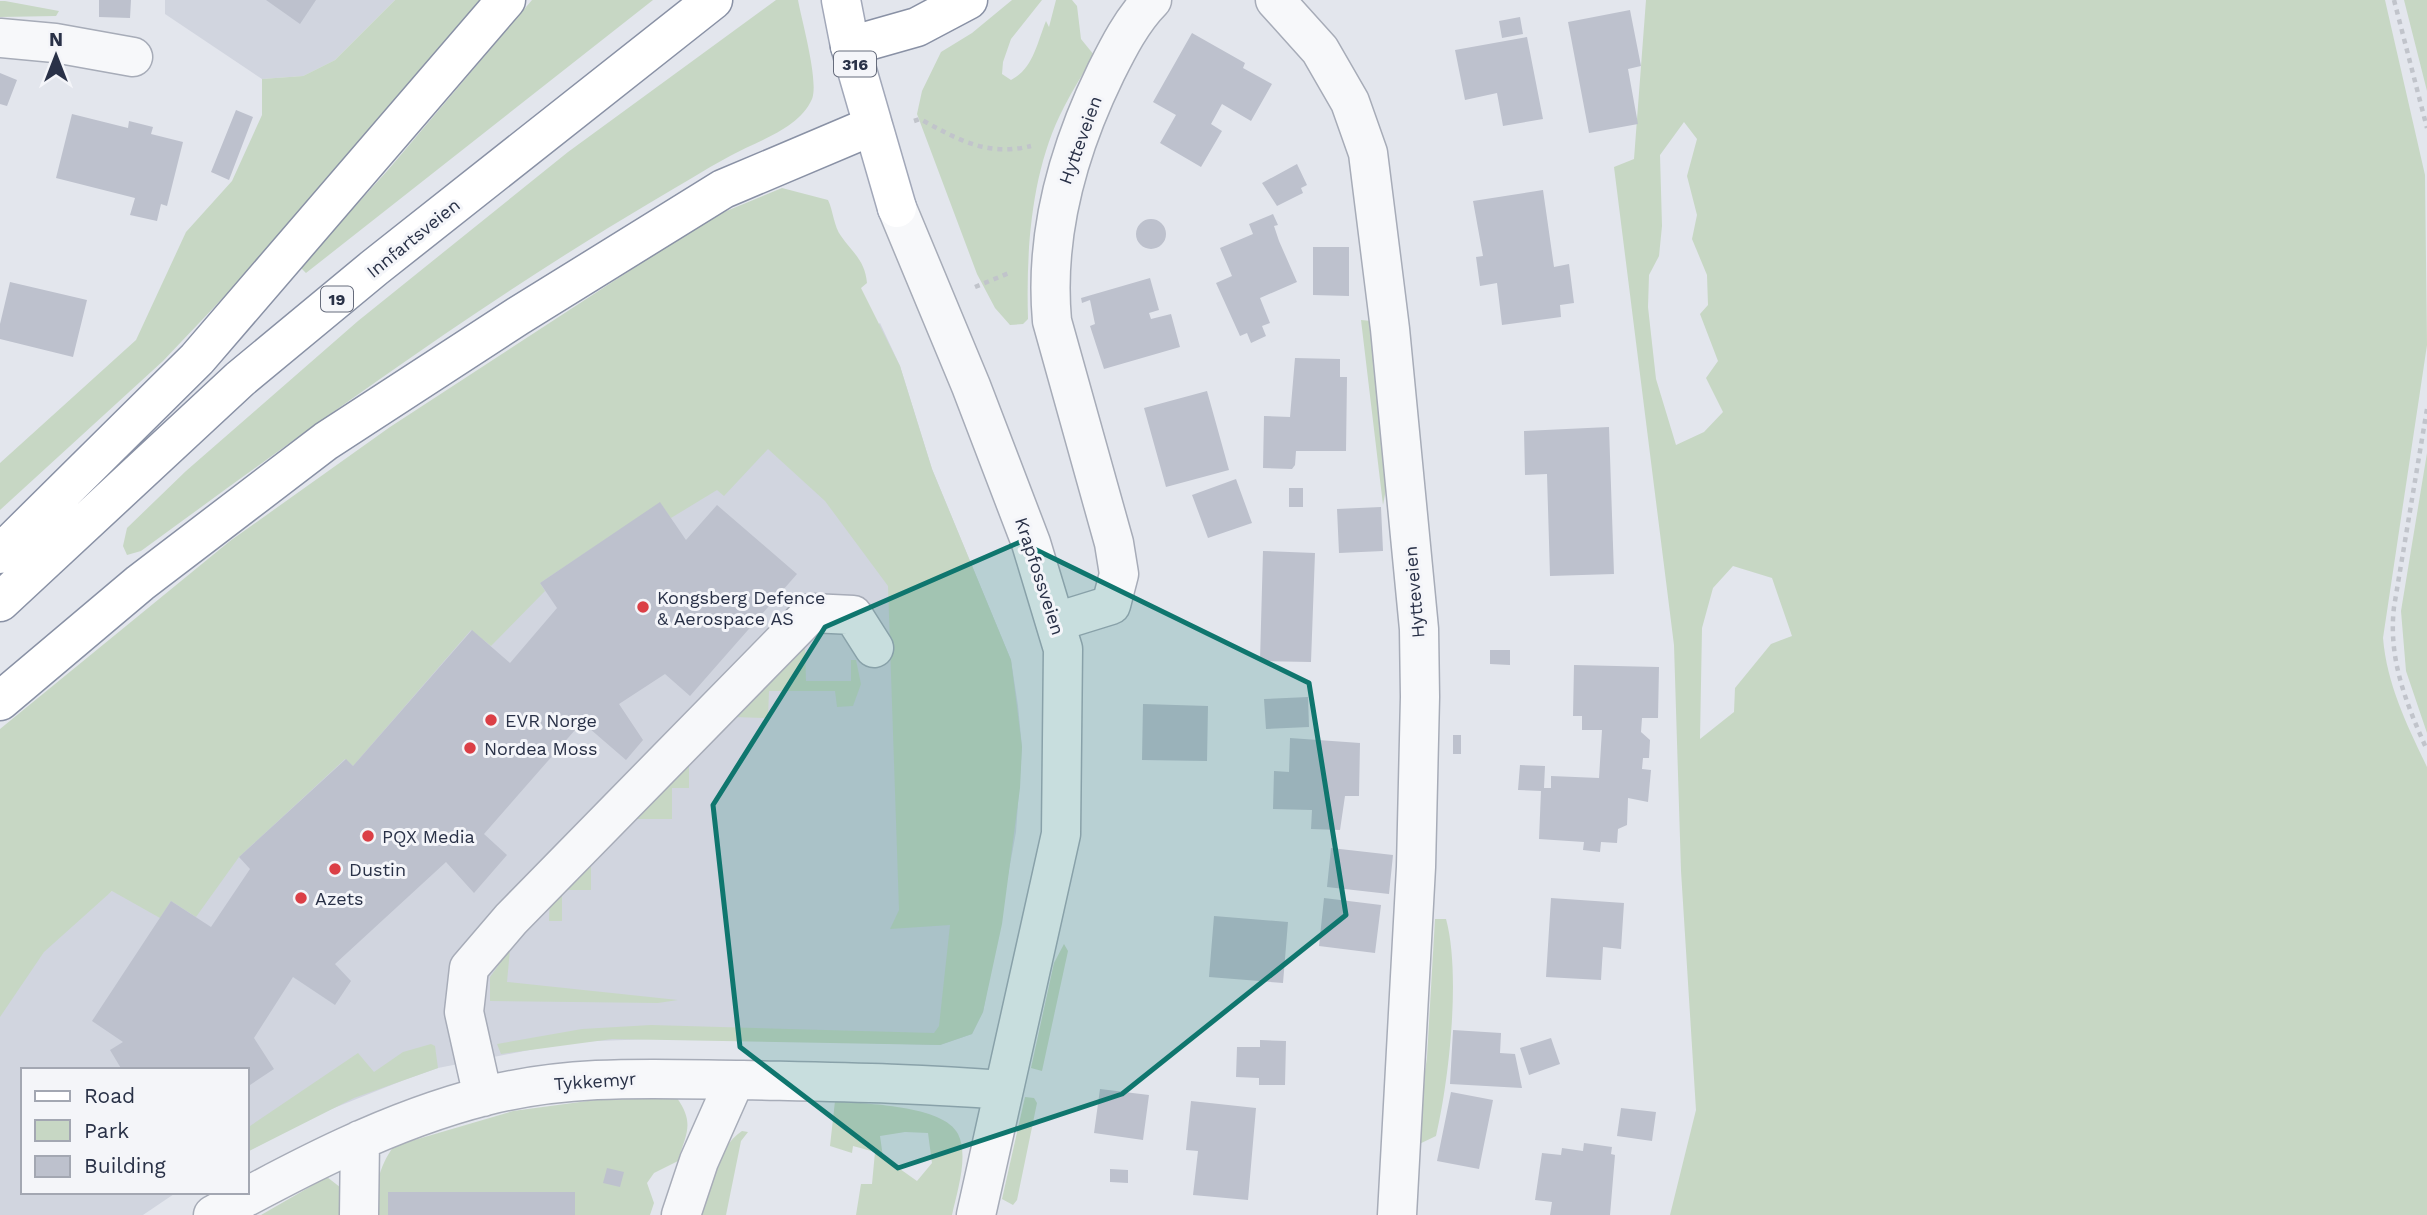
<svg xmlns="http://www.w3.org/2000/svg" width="2427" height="1215" font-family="'Work Sans',sans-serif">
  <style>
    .built { fill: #d1d5df }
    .green { fill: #c7d7c4; fill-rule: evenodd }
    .building { fill: #bdc1cd }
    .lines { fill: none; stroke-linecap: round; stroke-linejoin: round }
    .minor-casing { stroke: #a7acb8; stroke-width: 41 }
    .major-casing { stroke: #a2a8b9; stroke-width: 41 }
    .highway-casing { stroke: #8991a5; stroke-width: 41 }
    .path { stroke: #c1c4cb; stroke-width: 4.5; stroke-dasharray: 5 5; stroke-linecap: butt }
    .minor { stroke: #f7f8fa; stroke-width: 38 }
    .major { stroke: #fff; stroke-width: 38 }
    .highway { stroke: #fff; stroke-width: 38 }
    .marked { fill: #0f766e; fill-opacity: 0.2; stroke: #0f766e; stroke-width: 5; stroke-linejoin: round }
    .poi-dot { fill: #db3f46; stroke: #f4f5f9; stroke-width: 2.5 }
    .labels { text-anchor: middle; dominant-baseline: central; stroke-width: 6; stroke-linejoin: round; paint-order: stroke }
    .shield { fill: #f4f5f9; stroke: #666c7c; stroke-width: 2 }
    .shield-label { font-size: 16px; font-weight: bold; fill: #293147 }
    .street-label { font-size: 18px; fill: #293147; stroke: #f4f5f9 }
    .poi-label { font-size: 18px; fill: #293147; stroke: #f4f5f9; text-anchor: start }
  </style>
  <rect width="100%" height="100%" fill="#e3e6ed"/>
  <path class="built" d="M165,0H395L335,60L303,76L262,79L165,14Z
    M880,323L900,366L932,469L1011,660L1018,706L1022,747L1016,832L983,1012L972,1034L940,1045L680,1038L570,1042L438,1068L404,1080L314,1116L247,1152V1070H23V1192H177L143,1215H0V974Z"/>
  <path class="green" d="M395,0H481L315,201L163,361L0,510V463L136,340L186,232L232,181L262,115V79L303,76L335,60Z
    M532,0H653L306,273L300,267L388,170Z
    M776,0H798C802,22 819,81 812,99C799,129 757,141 730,156C704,170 679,186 653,201C477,305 307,430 141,551L127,555L123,546L127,528L186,471L358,321L568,152Z
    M1012,0H1042L1011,39L1003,62L1002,74L1011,80C1033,69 1037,43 1046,21L1049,27L1056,0H1072L1077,6L1081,39L1094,55C1084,72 1073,89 1064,107C1031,170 1026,250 1028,319L1023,324L1010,325L995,308L977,274L917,114L922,91L941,52L972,33Z
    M1646,0H2385L2425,175L2427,345L2383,638C2387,685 2407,725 2427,767V1215H1670L1696,1110L1681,871L1674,645L1614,167L1634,159ZM1684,122L1697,139L1687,176L1697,215L1692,239L1707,275L1708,305L1700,314L1718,361L1706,378L1723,412L1704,432L1676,445L1656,379L1648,307L1649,275L1659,256L1662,226L1660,155ZM1733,566L1772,578L1792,636L1771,644L1735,688L1734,712L1700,739L1702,628L1713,588Z
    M2404,0H2427V91Z
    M0,1H5L59,11L56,16L0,17Z
    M782,188L828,200C833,210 834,227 841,236C852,252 865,260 867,283L861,288L900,366L932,469L1011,660L1022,747L1020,788L1002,924L983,1012L972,1034L940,1045L612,1039L501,1054L497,1044L582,1029L651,1025L934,1033L939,1026L950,925L890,929L899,910L888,586L825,501L768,449L724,496L717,490L671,518L660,503L540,583L545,591L491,646L471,630L353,766L345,759L239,857L196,917L171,901L160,918L112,891L44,952L0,1017V729L230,541L390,427L712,217Z
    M1361,320L1371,321L1388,478L1383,505Z
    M2427,453V733L2406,671L2401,611Z
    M805,647L806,681H851V660H856L861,684L853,706L837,707L835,691H769L768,718L734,717Z
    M689,753V788H672V819H632Z
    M591,857V890H562V921H549L550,892Z
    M1435,919H1446C1461,974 1449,1080 1436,1136L1415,1146L1427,1057Z
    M1064,944L1068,951L1042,1071L1031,1068L1054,963Z
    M510,949L507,982L678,1000L658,1003L490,1001V977Z
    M431,1044L435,1046L438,1068L354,1098L247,1152V1128L358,1053L374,1072L403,1052Z
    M1025,1097L1034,1098L1037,1103L1017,1200L1013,1205L1002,1199Z
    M677,1098C695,1124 686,1133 678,1161L654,1173L647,1183L654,1203L650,1215H575L574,1192H389L388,1215H374C375,1190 378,1167 394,1146L513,1111L595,1100Z
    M835,1101C864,1104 944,1105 958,1134C969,1156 957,1192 952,1215H856L861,1184H872L875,1152L853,1146L852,1153L830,1146ZM905,1132L928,1133L932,1163L917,1181L883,1157L880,1136Z
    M742,1131L748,1132L741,1141L726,1215H699C709,1186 716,1149 742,1131Z
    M327,1177L345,1191L348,1215H261Z"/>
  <path class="building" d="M99,0H131L130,18L99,17Z
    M266,0H316L300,24Z
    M1630,10L1641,66L1628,69L1638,124L1589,133L1568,22Z
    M1520,17L1523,34L1502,38L1499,21Z
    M1192,33L1245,63L1243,68L1272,84L1251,121L1222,104L1211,124L1222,131L1201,167L1160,143L1176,115L1153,102Z
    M1527,37L1543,119L1503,126L1497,93L1465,100L1455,50Z
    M0,73L17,80L7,106L0,104Z
    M236,110L253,117L229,180L211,172Z
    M72,114L128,128L129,121L153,127L151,134L183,142L167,206L161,204L157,221L130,215L135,198L56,178Z
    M1297,164L1307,185L1301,188L1303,193L1277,206L1262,183Z
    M1543,190L1554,267L1569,264L1574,303L1560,305L1561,317L1502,325L1497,283L1480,286L1476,257L1483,256L1473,201Z
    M1273,214L1278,225L1274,226L1279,241L1297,282L1260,298L1270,323L1262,326L1266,336L1251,343L1247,333L1240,336L1216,283L1232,276L1220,248L1253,234L1249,224Z
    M1136 234a15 15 0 1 1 30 0a15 15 0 1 1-30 0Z
    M1313,247H1349V296L1313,295Z
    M1150,278L1159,310L1149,313L1151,319L1171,314L1180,347L1104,369L1090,326L1095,324L1090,300L1082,303L1081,298Z
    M10,282L87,300L73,357L0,339V324Z
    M1295,358L1340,359V377H1347L1346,451H1296L1295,465L1292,469L1263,468L1264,416L1290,417Z
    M1207,391L1229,470L1166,487L1144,408Z
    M1609,427L1614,574L1550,576L1547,474L1525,475L1524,431Z
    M1236,479L1252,523L1208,538L1192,495Z
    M1289,488H1303V507H1289Z
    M660,502L686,540L717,505L797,574L690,696L665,674L619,704L643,740L626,760L582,722L484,834L507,855L474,893L446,862L335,964L351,981L335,1005L293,977L254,1038L274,1069L247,1087V1070H122L110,1050L123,1042L92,1021L171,901L211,927L250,869L239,857L346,759L353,766L472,630L510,663L557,608L540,583Z
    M1381,507L1383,551L1339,553L1337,509Z
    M1263,551L1315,553L1311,662L1260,661Z
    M1490,650H1510V665L1490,664Z
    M1574,665L1659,667L1658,718H1642L1641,732L1650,740L1649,758H1643L1642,769L1651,770L1648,802L1628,798L1627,825L1618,829L1617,843L1601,842L1600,852L1583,850L1584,842L1539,839L1541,791L1518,790L1520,765L1545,766L1544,788H1551V776L1599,778L1602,730H1582V716H1573Z
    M1308,697L1309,727L1266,729L1264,699Z
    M1143,704L1208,706L1207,761L1142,760Z
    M1453,735H1461V754H1453Z
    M1290,738L1360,743L1359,796H1345L1340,830L1311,829L1312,810L1273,809L1274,771L1289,772Z
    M1331,848L1393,855L1389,894L1327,887Z
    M1324,898L1381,905L1375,953L1319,946Z
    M1551,898L1624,903L1621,949L1603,947L1601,980L1546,977Z
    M1214,916L1288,922L1283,983L1209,977Z
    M1453,1030L1501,1033L1500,1053L1515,1054L1522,1088L1450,1084Z
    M1551,1038L1560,1064L1529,1075L1520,1048Z
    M1260,1040L1286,1041L1285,1085H1259V1078L1236,1077L1237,1047H1260Z
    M1100,1089L1149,1095L1143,1140L1094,1133Z
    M1451,1092L1493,1100L1479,1169L1437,1161Z
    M1191,1101L1256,1108L1248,1200L1193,1195L1198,1151L1186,1150Z
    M1621,1108L1656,1112L1652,1141L1617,1136Z
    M1584,1143L1612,1147L1611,1154L1615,1155L1610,1215H1550L1552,1202L1535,1200L1542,1153L1561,1155L1562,1148L1583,1151Z
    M607,1168L624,1172L620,1187L603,1183Z
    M1110,1169L1128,1170V1183L1110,1182Z
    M388,1192H575V1215H388Z"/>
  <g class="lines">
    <defs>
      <path id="minor" d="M1275,0L1320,50L1350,102L1368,153L1390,329L1419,629L1420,697L1416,867L1397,1215
        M0,38L55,43L133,57
        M897,208L971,386L1031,543L1063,649L1061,834L976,1215
        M1056,622L1111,605L1119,574L1114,543L1052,321C1044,233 1068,150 1106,72C1118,48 1132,20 1152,0
        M483,1097L464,1012L469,968L511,919L811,613L853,615L874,648
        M213,1215C299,1168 390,1120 485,1096C573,1074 653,1079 743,1080C830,1082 916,1083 1003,1090
        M359,1215L360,1140
        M681,1215L699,1161L735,1080"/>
      <path id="major" d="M841,0L850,46L897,208"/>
      <path id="highway" d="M850,46L917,27L968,0
        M0,554L197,359L506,0
        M0,602L240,379L374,268L713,0
        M0,701L140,583L326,441L518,316L723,189L872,126"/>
    </defs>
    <use href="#minor" class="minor-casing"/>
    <use href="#major" class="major-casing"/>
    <use href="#highway" class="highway-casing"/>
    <path class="path" d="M2394,0L2427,128
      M914,121L920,119C957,139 987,157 1031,146
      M975,287L1009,273
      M2427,409L2394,607C2388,659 2406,703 2427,750"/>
    <use href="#minor" class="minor"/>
    <use href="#major" class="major"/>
    <use href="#highway" class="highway"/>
  </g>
  <path class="marked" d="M1020,542L1309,683L1346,915L1122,1094L898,1168L740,1047L713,805L825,627Z"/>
  <g class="poi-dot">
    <circle cx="643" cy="607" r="7"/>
    <circle cx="491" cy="720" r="7"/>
    <circle cx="470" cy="748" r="7"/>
    <circle cx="368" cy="836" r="7"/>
    <circle cx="335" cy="869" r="7"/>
    <circle cx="301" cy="898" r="7"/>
  </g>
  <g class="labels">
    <g class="shield">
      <rect x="834" y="51.5" width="42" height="25" rx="5"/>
      <rect x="321" y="286.5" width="32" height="25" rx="5"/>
    </g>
    <g class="shield-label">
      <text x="855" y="64">316</text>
      <text x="337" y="299">19</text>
    </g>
    <g class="street-label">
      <text transform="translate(1080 140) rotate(-70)">Hytteveien</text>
      <text transform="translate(413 238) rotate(-39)">Innfartsveien</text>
      <text transform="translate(1040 576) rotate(72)">Krapfossveien</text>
      <text transform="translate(1414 592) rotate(-95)">Hytteveien</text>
      <text transform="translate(595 1081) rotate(-4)">Tykkemyr</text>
    </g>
    <g class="poi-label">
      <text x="657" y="597">Kongsberg Defence<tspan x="657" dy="21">&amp; Aerospace AS</tspan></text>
      <text x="505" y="720">EVR Norge</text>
      <text x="484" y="748">Nordea Moss</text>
      <text x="382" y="836">PQX Media</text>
      <text x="349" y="869">Dustin</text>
      <text x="315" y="898">Azets</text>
    </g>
  </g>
  <rect x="21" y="1068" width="228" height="126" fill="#f4f5f9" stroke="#a3a7b2" stroke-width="2"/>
  <rect x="35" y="1091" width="35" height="10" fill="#ffffff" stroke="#a3a7b2" stroke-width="2"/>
  <text x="84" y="1103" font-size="21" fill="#293147">Road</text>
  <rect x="35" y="1120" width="35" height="21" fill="#c7d7c4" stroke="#a3a7b2" stroke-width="2"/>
  <text x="84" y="1138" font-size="21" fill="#293147">Park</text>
  <rect x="35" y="1156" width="35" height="21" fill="#bdc1cd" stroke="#a3a7b2" stroke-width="2"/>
  <text x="84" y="1173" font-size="21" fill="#293147">Building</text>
  <g transform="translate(56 56)" stroke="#f4f5f9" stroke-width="5" paint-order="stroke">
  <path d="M0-5L12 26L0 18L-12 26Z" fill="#293147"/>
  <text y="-10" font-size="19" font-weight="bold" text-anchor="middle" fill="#293147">N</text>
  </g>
</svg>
